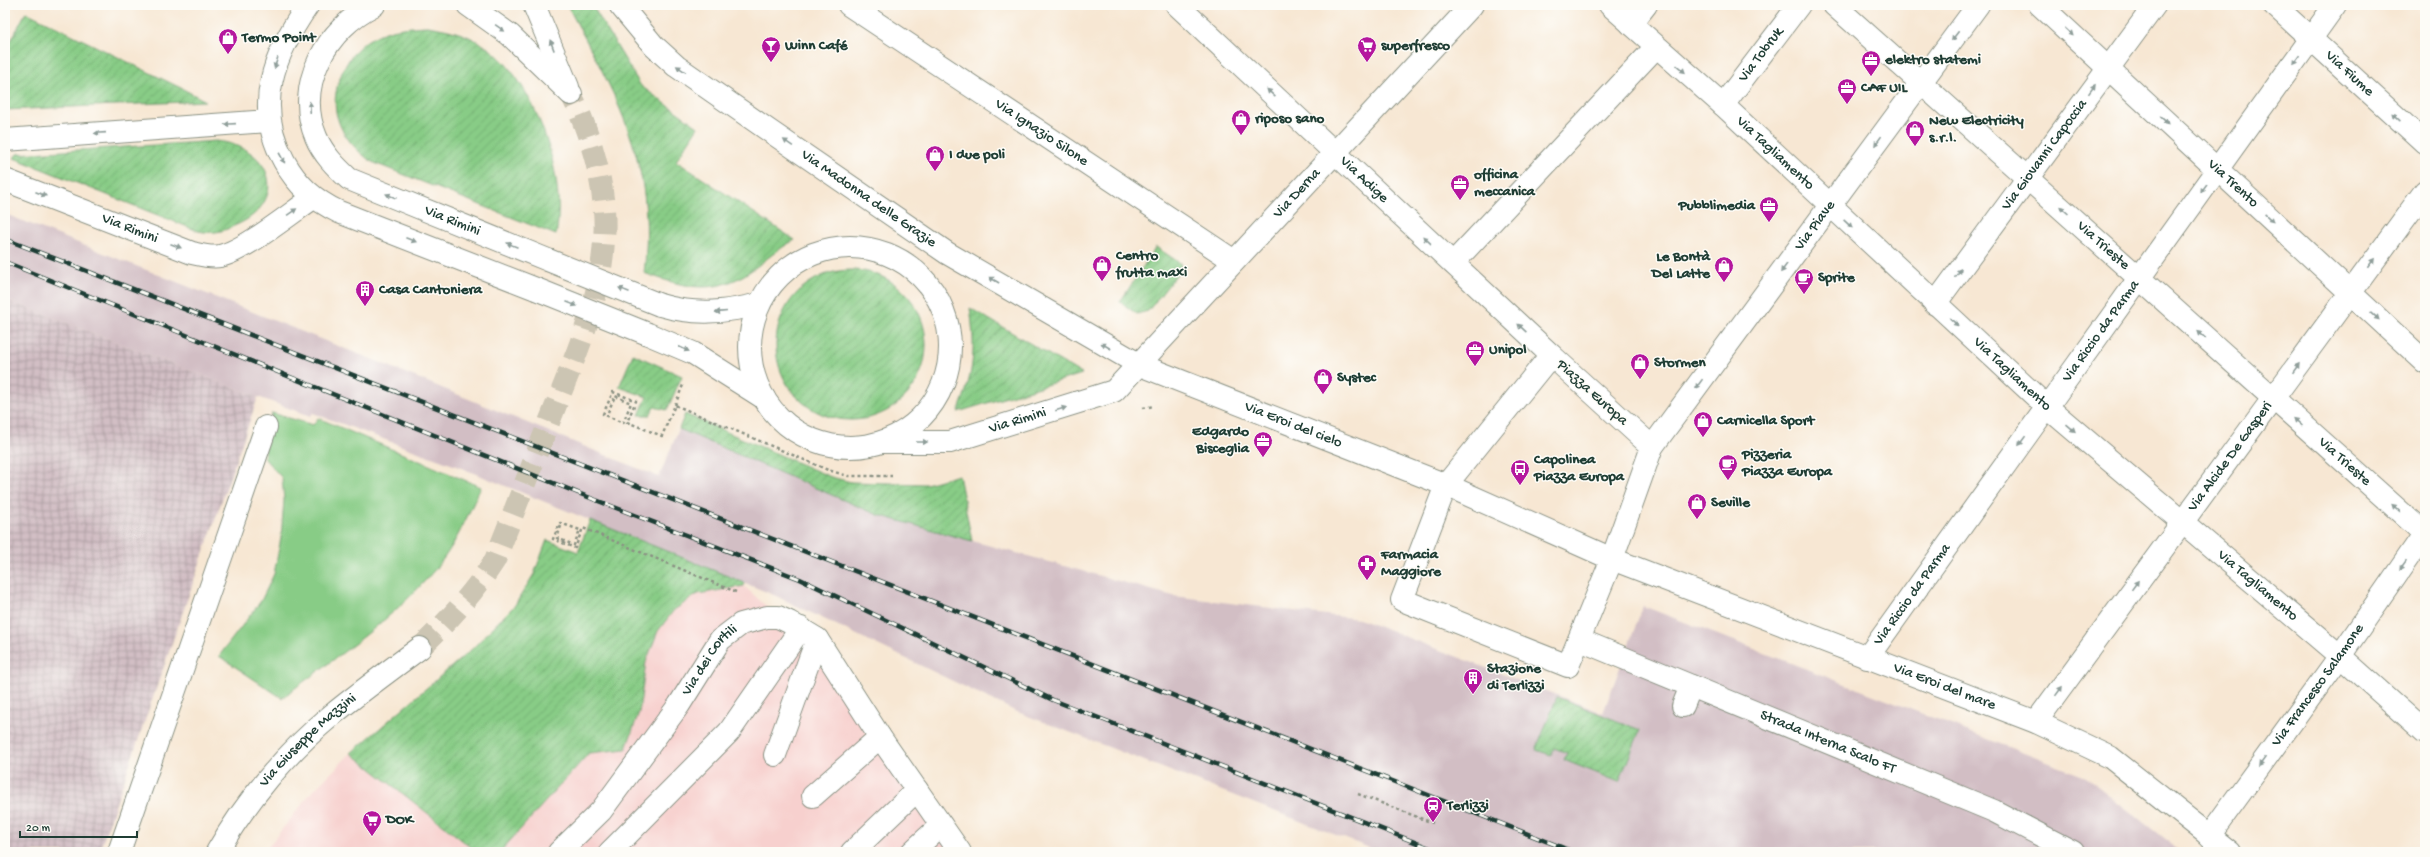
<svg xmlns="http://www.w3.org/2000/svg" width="2430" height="857" font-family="'Gochi Hand',sans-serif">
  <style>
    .built { fill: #f7d0ce }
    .industrial { fill: url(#industrial-grid) }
    .railway { fill: #d2bec4 }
    .grass { fill: #88cc86; stroke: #54845d }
    .garden { fill: url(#garden-furrows); stroke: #54845d }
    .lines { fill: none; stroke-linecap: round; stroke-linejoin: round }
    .minor-tunnel { stroke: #ccc5b3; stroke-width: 22; stroke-dasharray: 22 11; stroke-linecap: butt }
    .minor-casing { stroke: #8b9284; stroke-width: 24 }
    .path { stroke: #8b9284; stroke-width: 2.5; stroke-dasharray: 3 3; stroke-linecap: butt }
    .minor { stroke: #fff; stroke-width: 22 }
    .rail-casing { stroke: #1f3d34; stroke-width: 4.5 }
    .rail { stroke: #fdfcf7; stroke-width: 3; stroke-dasharray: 9; stroke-linecap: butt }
    .minor-bridge-casing { stroke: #8b9284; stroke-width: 24; stroke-linecap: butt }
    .minor-bridge { stroke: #fff; stroke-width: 22 }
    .oneway { fill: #8f9e9a }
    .labels { text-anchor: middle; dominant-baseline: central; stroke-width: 3; stroke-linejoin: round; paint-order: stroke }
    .poi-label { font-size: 15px; font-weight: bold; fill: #1f3d34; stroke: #fdfcf7; text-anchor: start }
    .street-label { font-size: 15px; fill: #1f3d34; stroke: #fdfcf7 }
  </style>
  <defs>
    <pattern id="industrial-grid" width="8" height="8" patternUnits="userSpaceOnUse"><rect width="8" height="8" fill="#d2bec4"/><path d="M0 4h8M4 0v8" fill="none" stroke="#aa9ca0"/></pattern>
    <pattern id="garden-furrows" width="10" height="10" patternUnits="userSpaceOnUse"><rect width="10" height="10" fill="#88cc86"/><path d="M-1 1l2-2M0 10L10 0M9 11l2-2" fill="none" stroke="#6fa76e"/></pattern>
  </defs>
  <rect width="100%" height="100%" fill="#fdfcf7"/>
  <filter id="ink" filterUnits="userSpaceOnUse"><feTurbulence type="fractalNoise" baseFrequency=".025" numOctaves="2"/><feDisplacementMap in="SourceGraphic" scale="8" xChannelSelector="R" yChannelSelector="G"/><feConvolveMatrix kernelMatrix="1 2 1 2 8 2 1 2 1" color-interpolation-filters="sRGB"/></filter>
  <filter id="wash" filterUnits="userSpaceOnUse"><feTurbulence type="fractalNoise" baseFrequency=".012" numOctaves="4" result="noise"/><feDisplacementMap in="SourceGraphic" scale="16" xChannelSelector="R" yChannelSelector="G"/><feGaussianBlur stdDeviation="0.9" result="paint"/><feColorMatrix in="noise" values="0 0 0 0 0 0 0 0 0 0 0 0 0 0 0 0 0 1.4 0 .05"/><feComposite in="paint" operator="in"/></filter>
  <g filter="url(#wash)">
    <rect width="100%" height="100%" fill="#f7e7d3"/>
    <path class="built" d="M744,586L778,617L789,622L960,852H500L589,753L626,749L643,688L646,662L658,631L674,610L698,594Z
      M351,753L394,787L477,852H264L311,793Z"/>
    <path class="industrial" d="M5,299L258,397L99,852H5Z"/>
    <path class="railway" d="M5,214L381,363L659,477L679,429L878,515L1173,596L1359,619L1603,713L1643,606L2086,777L2181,852H1380L1015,711L774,595L464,469L313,413L310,416L258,397L5,299Z"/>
    <path class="grass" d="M272,413L313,425L318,418L481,487C469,512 458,540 441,562C398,617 337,656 282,698L219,656L261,601L274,574L281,538L284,500L282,478L264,458Z"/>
    <path class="garden" d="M567,5H592L641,86L698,127L676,161L795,240C779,248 766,260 752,270C714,297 684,287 644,273C657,163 617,98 567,5Z
      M26,12L181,88L206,101L5,110V52Z
      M427,26C447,29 465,33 482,44C534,75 568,177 556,235L372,162C337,137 324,104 346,65C352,54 362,42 374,37C390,28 409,27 427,26Z
      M216,141C273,146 291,203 234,226C222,232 212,234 198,231L14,158L17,154Z
      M1156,247L1180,263L1181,269L1148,311L1137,314L1120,302Z
      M776 345a75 75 0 1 1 150 0a75 75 0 1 1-150 0Z
      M970,308L1082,374L958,412C974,373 976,350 970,308Z
      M633,354L682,376L667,410L654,407L650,415H639L647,397L619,387Z
      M685,414L831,477L851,482L926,484L959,475L972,541L878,515L679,429Z
      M590,520L745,583L744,586L698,594L674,610L658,631L646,662L639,712L626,749L589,753L500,852H477L351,753L472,649L515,605L534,574L547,540L578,552Z
      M1557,697L1640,730L1619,782L1564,760L1567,753L1554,748L1551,755L1536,750Z"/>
  </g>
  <g filter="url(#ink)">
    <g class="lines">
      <path class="minor-tunnel" d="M420,648C448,621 473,594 495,560C515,509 535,457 556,405C577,352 601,298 604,240C608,192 592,137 571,94"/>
      <defs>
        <g id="minor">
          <path d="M308,5C274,54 253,105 284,161C297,185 314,200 339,212L536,289"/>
          <path id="s1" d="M374,5C327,28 294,85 316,137C323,154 336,167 349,179L548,260"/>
          <path d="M468,5L510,35L571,94"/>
          <path d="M534,5L568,87"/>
          <path id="s2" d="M620,5L654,46L676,66L771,132L947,253L1140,365L1446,485L1612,559L2036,722L2110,757L2230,852"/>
          <path id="s3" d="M849,5L1234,261"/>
          <path id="s4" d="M1177,5L1551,355"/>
          <path id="s5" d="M1610,5L1723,105L2047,407L2340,656L2425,732"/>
          <path id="s6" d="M1834,5L2425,534"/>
          <path id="s7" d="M2040,5L2425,362"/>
          <path id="s8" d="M2274,5L2425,143"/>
          <path d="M1631,24L1646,5"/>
          <path id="s9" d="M1723,105L1799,5"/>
          <path d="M5,140L269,121"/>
          <path id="s10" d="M5,180L192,253C201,255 211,258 220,256C244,251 291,213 313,198"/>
          <circle cx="850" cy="347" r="100"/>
          <path d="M1453,263L1656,47"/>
          <path id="s11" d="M1935,304L2155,5"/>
          <path d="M660,305C694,315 724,313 759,304"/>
          <path d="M648,334L693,353L764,398"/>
          <path d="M1551,355L1652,447L1612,559L1568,666L1402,600L1446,485Z"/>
          <path id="s12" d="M883,442H950L1114,391L1472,5"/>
          <path id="s13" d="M1652,447L1978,5"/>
          <path id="s14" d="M1580,640L1994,811L2073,852"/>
          <path id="s15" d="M1867,658L2335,5"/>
          <path d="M1683,706L1691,686"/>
          <path id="s16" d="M2036,722L2425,191"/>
          <path d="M775,755L817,639"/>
          <path d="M813,796L880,737"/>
          <path id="s17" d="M2209,836L2340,656L2425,533"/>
          <path d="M119,852L266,427"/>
          <path id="s18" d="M217,852C246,801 287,752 332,715C360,692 390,670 420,648"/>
          <path id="s19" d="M559,852L601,811L679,705L720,640L741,624L767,617H778L789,622L817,639L880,737L960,852"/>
          <path d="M610,852L729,732L801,628"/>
          <path d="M852,852L917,790"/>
          <path d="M912,852L941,825"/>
        </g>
      </defs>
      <use href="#minor" class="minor-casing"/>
      <path class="path" d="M675,405L683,385
        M1143,408L1154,406
        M608,412L615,396L631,403L623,423L603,414L613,392L636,401L627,422L662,436L675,405L828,470L848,476H892
        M561,526L557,538L574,545L580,530L560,523L553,539L575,548L583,528L736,592
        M1358,794L1433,823"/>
      <use href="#minor" class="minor"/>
      <defs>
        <path id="rail" d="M5,239L1574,852
          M5,262L588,497L800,579L1053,700L1440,852"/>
      </defs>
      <use href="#rail" class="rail-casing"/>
      <use href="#rail" class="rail"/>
      <defs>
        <path id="minor-bridge" d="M548,260L660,305
          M536,289L648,334"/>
      </defs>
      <use href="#minor-bridge" class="minor-bridge-casing"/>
      <use href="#minor-bridge" class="minor-bridge"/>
    </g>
    <defs><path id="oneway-solid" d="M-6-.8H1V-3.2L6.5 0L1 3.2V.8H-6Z"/></defs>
    <g class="oneway">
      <use href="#oneway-solid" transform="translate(500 28) rotate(35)"/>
      <use href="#oneway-solid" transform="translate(2069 32) rotate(43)"/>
      <use href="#oneway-solid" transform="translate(1955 36) rotate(127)"/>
      <use href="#oneway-solid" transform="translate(552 45) rotate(-111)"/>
      <use href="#oneway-solid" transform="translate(2297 60) rotate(126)"/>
      <use href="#oneway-solid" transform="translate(276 63) rotate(108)"/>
      <use href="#oneway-solid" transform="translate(681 69) rotate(-145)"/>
      <use href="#oneway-solid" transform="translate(1681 69) rotate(41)"/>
      <use href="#oneway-solid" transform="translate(2092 89) rotate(-54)"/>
      <use href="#oneway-solid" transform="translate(1271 93) rotate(-137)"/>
      <use href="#oneway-solid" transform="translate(310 107) rotate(-93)"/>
      <use href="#oneway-solid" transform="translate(2396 117) rotate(-137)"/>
      <use href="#oneway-solid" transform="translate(2164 120) rotate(43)"/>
      <use href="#oneway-solid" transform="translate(230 124) rotate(176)"/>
      <use href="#oneway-solid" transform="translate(100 133) rotate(176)"/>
      <use href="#oneway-solid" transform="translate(1878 141) rotate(126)"/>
      <use href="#oneway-solid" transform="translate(788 143) rotate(-145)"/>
      <use href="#oneway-solid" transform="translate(282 158) rotate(61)"/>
      <use href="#oneway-solid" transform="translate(2204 188) rotate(125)"/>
      <use href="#oneway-solid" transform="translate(41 194) rotate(21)"/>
      <use href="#oneway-solid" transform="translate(391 196) rotate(-158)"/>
      <use href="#oneway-solid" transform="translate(2064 210) rotate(-138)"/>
      <use href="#oneway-solid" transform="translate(292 212) rotate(-34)"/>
      <use href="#oneway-solid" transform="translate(2269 218) rotate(43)"/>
      <use href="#oneway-solid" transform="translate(1848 224) rotate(43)"/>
      <use href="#oneway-solid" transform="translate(411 240) rotate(21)"/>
      <use href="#oneway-solid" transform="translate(1427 240) rotate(-137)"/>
      <use href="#oneway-solid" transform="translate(512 245) rotate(-158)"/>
      <use href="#oneway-solid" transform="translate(176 246) rotate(21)"/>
      <use href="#oneway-solid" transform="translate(2371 263) rotate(-53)"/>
      <use href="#oneway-solid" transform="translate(1784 268) rotate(126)"/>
      <use href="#oneway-solid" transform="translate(1958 273) rotate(-54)"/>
      <use href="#oneway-solid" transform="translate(994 280) rotate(-150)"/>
      <use href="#oneway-solid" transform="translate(624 290) rotate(-158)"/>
      <use href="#oneway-solid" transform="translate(572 304) rotate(22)"/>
      <use href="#oneway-solid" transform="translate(721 312) rotate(175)"/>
      <use href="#oneway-solid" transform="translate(2375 316) rotate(43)"/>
      <use href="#oneway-solid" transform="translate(1954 322) rotate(43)"/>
      <use href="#oneway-solid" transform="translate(1522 328) rotate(-137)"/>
      <use href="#oneway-solid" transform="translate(2202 335) rotate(-138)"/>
      <use href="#oneway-solid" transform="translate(1106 346) rotate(-150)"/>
      <use href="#oneway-solid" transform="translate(684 349) rotate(25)"/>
      <use href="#oneway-solid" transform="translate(2296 368) rotate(-55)"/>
      <use href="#oneway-solid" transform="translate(1699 384) rotate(126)"/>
      <use href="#oneway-solid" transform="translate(1061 409) rotate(-17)"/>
      <use href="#oneway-solid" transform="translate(2298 422) rotate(-138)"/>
      <use href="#oneway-solid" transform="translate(2071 428) rotate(41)"/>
      <use href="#oneway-solid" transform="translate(2022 441) rotate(126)"/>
      <use href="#oneway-solid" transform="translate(922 442)"/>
      <use href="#oneway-solid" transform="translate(2396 508) rotate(-138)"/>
      <use href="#oneway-solid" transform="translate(2403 565) rotate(125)"/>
      <use href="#oneway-solid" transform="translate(2135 585) rotate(-54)"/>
      <use href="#oneway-solid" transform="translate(2059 691) rotate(-54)"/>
      <use href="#oneway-solid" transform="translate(2262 762) rotate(126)"/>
    </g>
  </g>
  <defs>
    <symbol id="shop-pin" viewBox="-11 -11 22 30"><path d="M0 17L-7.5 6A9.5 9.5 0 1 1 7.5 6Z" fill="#b5179e" stroke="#fdfcf7"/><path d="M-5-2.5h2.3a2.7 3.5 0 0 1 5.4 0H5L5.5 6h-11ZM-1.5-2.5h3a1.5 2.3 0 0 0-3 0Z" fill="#fff"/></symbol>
    <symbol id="bar-pin" viewBox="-11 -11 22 30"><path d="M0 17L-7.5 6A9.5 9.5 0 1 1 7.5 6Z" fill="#b5179e" stroke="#fdfcf7"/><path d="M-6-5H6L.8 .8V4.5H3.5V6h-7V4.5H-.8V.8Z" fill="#fff"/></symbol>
    <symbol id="supermarket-pin" viewBox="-11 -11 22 30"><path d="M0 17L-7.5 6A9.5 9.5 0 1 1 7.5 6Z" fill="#b5179e" stroke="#fdfcf7"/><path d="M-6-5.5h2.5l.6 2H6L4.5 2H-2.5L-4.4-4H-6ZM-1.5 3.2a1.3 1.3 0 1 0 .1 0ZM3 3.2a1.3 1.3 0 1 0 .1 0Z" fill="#fff"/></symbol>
    <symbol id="office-pin" viewBox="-11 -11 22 30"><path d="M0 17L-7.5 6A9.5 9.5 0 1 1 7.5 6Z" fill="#b5179e" stroke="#fdfcf7"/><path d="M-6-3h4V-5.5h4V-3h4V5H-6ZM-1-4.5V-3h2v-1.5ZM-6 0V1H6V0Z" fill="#fff"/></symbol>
    <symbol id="cafe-pin" viewBox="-11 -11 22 30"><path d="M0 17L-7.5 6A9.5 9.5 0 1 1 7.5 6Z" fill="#b5179e" stroke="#fdfcf7"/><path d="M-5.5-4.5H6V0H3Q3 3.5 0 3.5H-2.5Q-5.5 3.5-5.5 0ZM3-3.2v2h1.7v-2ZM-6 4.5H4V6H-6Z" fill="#fff"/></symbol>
    <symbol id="building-pin" viewBox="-11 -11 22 30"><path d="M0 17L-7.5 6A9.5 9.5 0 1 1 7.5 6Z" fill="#b5179e" stroke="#fdfcf7"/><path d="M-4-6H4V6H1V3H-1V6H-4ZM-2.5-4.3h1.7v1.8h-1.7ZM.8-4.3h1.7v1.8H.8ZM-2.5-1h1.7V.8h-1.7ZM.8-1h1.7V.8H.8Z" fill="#fff"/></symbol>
    <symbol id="bus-pin" viewBox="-11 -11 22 30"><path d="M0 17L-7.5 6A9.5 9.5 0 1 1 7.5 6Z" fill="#b5179e" stroke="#fdfcf7"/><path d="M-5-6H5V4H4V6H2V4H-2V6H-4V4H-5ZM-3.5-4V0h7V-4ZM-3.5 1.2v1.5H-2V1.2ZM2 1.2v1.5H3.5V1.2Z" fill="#fff"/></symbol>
    <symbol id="pharmacy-pin" viewBox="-11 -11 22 30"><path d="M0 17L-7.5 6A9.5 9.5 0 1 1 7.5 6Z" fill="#b5179e" stroke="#fdfcf7"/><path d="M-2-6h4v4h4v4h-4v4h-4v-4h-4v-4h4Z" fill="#fff"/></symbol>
    <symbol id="station-pin" viewBox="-11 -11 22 30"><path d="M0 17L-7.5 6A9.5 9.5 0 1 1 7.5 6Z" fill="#b5179e" stroke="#fdfcf7"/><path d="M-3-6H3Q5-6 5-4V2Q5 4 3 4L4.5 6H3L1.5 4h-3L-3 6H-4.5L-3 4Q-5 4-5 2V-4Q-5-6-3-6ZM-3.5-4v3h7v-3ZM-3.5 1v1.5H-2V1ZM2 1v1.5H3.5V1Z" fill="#fff"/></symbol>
  </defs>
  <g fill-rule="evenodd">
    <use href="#shop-pin" x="217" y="27" width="22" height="30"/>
    <use href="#bar-pin" x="760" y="35" width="22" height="30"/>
    <use href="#supermarket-pin" x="1356" y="35" width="22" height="30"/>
    <use href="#office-pin" x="1860" y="49" width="22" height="30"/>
    <use href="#office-pin" x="1836" y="77" width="22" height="30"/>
    <use href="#shop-pin" x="1230" y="108" width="22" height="30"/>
    <use href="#shop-pin" x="1904" y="119" width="22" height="30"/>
    <use href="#shop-pin" x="924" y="144" width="22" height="30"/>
    <use href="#office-pin" x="1449" y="173" width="22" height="30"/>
    <use href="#office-pin" x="1758" y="195" width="22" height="30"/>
    <use href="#shop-pin" x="1091" y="254" width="22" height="30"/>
    <use href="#shop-pin" x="1713" y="255" width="22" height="30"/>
    <use href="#cafe-pin" x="1793" y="267" width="22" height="30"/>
    <use href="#building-pin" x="354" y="279" width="22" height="30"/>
    <use href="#office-pin" x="1464" y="339" width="22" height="30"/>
    <use href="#shop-pin" x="1629" y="352" width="22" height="30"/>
    <use href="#shop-pin" x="1312" y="367" width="22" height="30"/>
    <use href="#shop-pin" x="1692" y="410" width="22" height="30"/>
    <use href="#office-pin" x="1252" y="430" width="22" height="30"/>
    <use href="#cafe-pin" x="1717" y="453" width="22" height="30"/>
    <use href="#bus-pin" x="1509" y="458" width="22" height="30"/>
    <use href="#shop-pin" x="1686" y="492" width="22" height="30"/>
    <use href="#pharmacy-pin" x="1356" y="553" width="22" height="30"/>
    <use href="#building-pin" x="1462" y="667" width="22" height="30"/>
    <use href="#station-pin" x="1422" y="795" width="22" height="30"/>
    <use href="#supermarket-pin" x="361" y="809" width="22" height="30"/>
  </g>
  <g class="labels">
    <g class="poi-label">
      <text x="242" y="38">Termo Point</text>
      <text x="785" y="46">Winn Café</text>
      <text x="1381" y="46">superfresco</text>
      <text x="1885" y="60">elektro statemi</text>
      <text x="1861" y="88">CAF UIL</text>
      <text x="1255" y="119">riposo sano</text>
      <text x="1929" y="121">New Electricity<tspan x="1929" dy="17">s.r.l.</tspan></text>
      <text x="949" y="155">I due poli</text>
      <text x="1474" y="175">officina<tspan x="1474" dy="17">meccanica</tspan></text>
      <text x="1755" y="206" text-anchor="end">Pubblimedia</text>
      <text x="1116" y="256">Centro<tspan x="1116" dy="17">frutta maxi</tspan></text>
      <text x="1710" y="257" text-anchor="end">Le Bontà<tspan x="1710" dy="17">Del Latte</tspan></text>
      <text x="1818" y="278">Sprite</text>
      <text x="379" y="290">Casa Cantoniera</text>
      <text x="1489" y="350">Unipol</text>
      <text x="1654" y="363">Stormen</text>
      <text x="1337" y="378">Systec</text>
      <text x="1717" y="421">Carnicella Sport</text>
      <text x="1249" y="432" text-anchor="end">Edgardo<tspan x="1249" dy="17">Bisceglia</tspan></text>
      <text x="1742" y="455">Pizzeria<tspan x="1742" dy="17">Piazza Europa</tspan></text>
      <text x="1534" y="460">Capolinea<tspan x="1534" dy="17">Piazza Europa</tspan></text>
      <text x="1711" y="503">Seville</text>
      <text x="1381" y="555">Farmacia<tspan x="1381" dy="17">Maggiore</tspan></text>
      <text x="1487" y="669">Stazione<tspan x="1487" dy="17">di Terlizzi</tspan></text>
      <text x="1447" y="806">Terlizzi</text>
      <text x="386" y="820">DOK</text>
    </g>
    <g class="street-label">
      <text stroke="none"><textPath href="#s9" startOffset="63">Via Tobruk</textPath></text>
      <text stroke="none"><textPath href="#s8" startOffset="102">Via Fiume</textPath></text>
      <text stroke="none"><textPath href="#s3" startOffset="231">Via Ignazio Silone</textPath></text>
      <text stroke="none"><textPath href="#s11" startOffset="185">Via Giovanni Capoccia</textPath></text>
      <text stroke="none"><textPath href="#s5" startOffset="222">Via Tagliamento</textPath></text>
      <text stroke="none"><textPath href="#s4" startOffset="256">Via Adige</textPath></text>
      <text stroke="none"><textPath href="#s7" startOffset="263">Via Trento</textPath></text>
      <text stroke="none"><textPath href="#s12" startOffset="508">Via Derna</textPath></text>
      <text stroke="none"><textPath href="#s2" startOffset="317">Via Madonna delle Grazie</textPath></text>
      <text stroke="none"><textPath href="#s1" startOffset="324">Via Rimini</textPath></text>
      <text stroke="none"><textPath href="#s13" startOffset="275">Via Piave</textPath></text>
      <text stroke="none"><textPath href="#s10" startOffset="134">Via Rimini</textPath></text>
      <text stroke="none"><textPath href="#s6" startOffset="361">Via Trieste</textPath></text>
      <text stroke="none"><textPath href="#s15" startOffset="402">Via Riccio da Parma</textPath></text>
      <text stroke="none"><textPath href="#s5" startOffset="546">Via Tagliamento</textPath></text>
      <text transform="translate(1592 393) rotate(42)">Piazza Europa</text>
      <text stroke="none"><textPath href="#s12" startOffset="138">Via Rimini</textPath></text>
      <text stroke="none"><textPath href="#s2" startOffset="800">Via Eroi del cielo</textPath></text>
      <text stroke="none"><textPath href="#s16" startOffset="329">Via Alcide De Gasperi</textPath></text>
      <text stroke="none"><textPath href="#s6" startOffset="685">Via Trieste</textPath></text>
      <text stroke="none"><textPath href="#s5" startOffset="870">Via Tagliamento</textPath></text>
      <text stroke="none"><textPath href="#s15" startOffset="78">Via Riccio da Parma</textPath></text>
      <text stroke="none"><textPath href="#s19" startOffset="245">Via dei Cortili</textPath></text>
      <text stroke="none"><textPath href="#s17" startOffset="186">Via Francesco Salamone</textPath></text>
      <text stroke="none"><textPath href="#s2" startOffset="1502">Via Eroi del mare</textPath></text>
      <text stroke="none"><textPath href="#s18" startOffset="145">Via Giuseppe Mazzini</textPath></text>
      <text stroke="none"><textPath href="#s14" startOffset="268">Strada Interna Scalo FT</textPath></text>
    </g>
  </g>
  <rect width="2430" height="857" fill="none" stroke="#fdfcf7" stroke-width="20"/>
  <path d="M20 831v6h117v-6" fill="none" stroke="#1f3d34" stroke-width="2"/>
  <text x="26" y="831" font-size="12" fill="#1f3d34" stroke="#fdfcf7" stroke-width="3" paint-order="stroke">20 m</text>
</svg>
